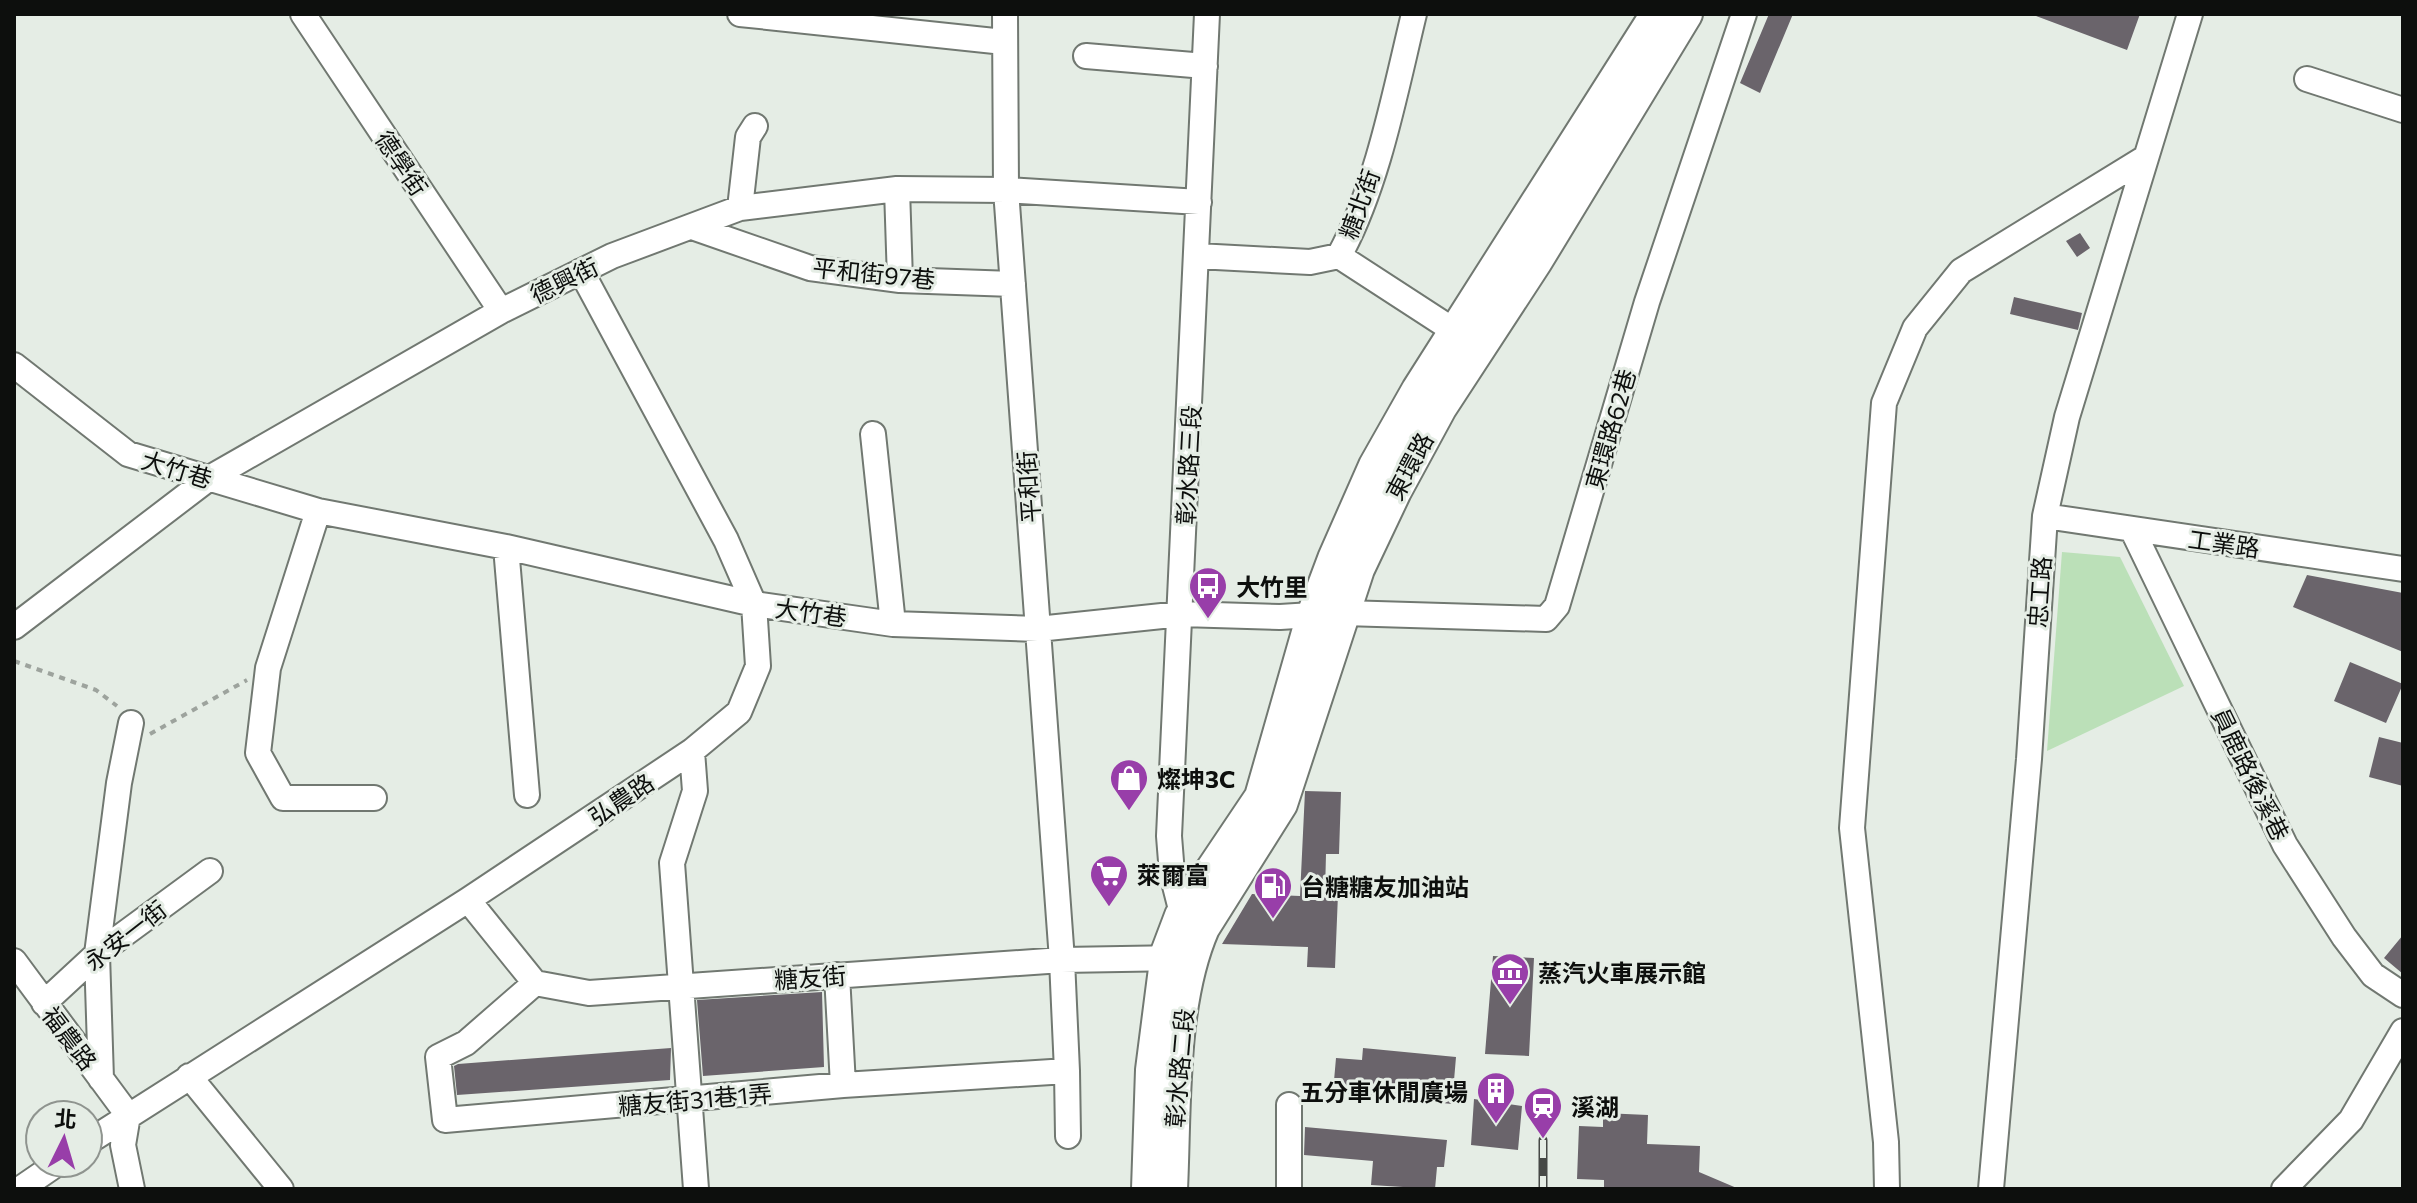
<svg xmlns="http://www.w3.org/2000/svg" width="2417" height="1203" font-family="Commissioner,'Noto Sans TC',sans-serif">
  <style>
    .green { fill: #bbe0b8 }
    .building { fill: #6a646b }
    .lines { fill: none; stroke-linecap: round; stroke-linejoin: round }
    .minor-casing { stroke: #717871; stroke-width: 28 }
    .major-casing { stroke: #717871; stroke-width: 36 }
    .path { stroke: #9da39d; stroke-width: 4; stroke-dasharray: 6 6; stroke-linecap: butt }
    .minor { stroke: #fff; stroke-width: 24 }
    .major { stroke: #fff; stroke-width: 32 }
    .rail-casing { stroke: #464946; stroke-width: 9 }
    .rail { stroke: #e5ede5; stroke-width: 6; stroke-dasharray: 18; stroke-linecap: butt }
    .labels { text-anchor: middle; dominant-baseline: central; stroke-width: 6; stroke-linejoin: round; paint-order: stroke }
    .street-label { font-size: 24px; fill: #0d0f0d; stroke: #e5ede5 }
    .poi-label { font-size: 24px; font-weight: bold; fill: #0d0f0d; stroke: #e5ede5; text-anchor: start }
  </style>
  <rect width="100%" height="100%" fill="#e5ede5"/>
  <path class="green" d="M2062,552L2120,557L2184,686L2047,751Z"/>
  <path class="building" d="M1769,14H1793L1760,93L1740,83Z
    M2031,14H2140L2127,50Z
    M2080,233L2090,248L2077,257L2066,241Z
    M2014,297L2082,313L2078,330L2010,314Z
    M2307,575L2403,593V652L2293,607Z
    M2350,662L2403,684L2386,723L2334,701Z
    M2379,737L2403,743V786L2369,777Z
    M1305,791L1341,792L1339,854H1326L1325,893L1338,894L1335,968L1307,967L1308,947L1222,944L1252,894L1300,896Z
    M2403,935V974L2384,958Z
    M1493,956L1534,958L1529,1056L1485,1054Z
    M822,992L824,1067L703,1076L697,1000Z
    M671,1048L670,1080L457,1095L454,1066L458,1064Z
    M1363,1048L1456,1057L1452,1104L1333,1092L1336,1058L1362,1060Z
    M1474,1099L1522,1106L1518,1150L1471,1145Z
    M1603,1113L1648,1115L1647,1144L1700,1146L1699,1172L1739,1189H1604V1180L1577,1179L1579,1126L1603,1127Z
    M1305,1127L1447,1140L1444,1167H1437L1435,1189L1371,1185L1373,1161L1304,1155Z"/>
  <g class="lines">
    <defs>
      <path id="minor" d="M303,14L501,311
        M740,14L1004,42
        M1005,14L1006,190L1062,960L1067,1071
        M1086,56L1205,66
        M2307,79L2403,110
        M897,189L900,280
        M740,208L748,137L755,126
        M692,227L810,268L900,280L1013,284
        M1197,256L1310,262L1339,256C1378,185 1395,92 1414,14
        M1339,256L1456,332
        M14,365L128,454L318,511L506,547L754,604L893,624L1038,629L1181,614L1280,617L1344,613L1546,619L1557,606L1647,302L1744,14
        M873,434L893,624
        M318,511L268,668L258,753L283,798H374
        M2045,516L2403,569
        M2132,529L2285,845L2344,937L2373,975L2403,995
        M506,547L527,795
        M14,627L208,479L501,311L612,256L740,208L897,189L1006,190L1199,202
        M692,751L695,791L672,863L696,1189
        M468,900L535,983L589,993L1062,960L1181,958
        M1185,925L1172,874L1169,836L1207,14
        M14,961L128,1115L123,1145L132,1189
        M837,975L843,1085
        M535,983L466,1043L438,1057L445,1120L843,1085L1067,1071L1068,1136
        M44,1003L97,954L210,871
        M189,1076L281,1189
        M101,1079L97,954L119,783L131,723
        M88,1142L468,900L692,751L739,712L758,666L754,604L726,540L581,271
        M20,1189L58,1163
        M1289,1189V1105
        M1887,1189L1886,1142L1852,828L1884,403L1915,328L1961,271L2145,158
        M1991,1189L2029,759L2045,516L2067,417L2190,14
        M2284,1189L2351,1120L2403,1031"/>
      <path id="major" d="M1148,1189L1152,1070L1167,953L1181,916L1261,797L1313,615L1334,559L1375,466L1418,390L1657,14
        M1171,1189C1175,1107 1170,1004 1203,928L1281,804L1358,569L1395,491L1440,408L1536,261L1686,14"/>
    </defs>
    <use href="#minor" class="minor-casing"/>
    <use href="#major" class="major-casing"/>
    <path class="path" d="M14,661L96,690L117,706
      M150,734L247,680"/>
    <use href="#minor" class="minor"/>
    <use href="#major" class="major"/>
    <defs>
      <path id="rail" d="M1543,1140V1189"/>
    </defs>
    <use href="#rail" class="rail-casing"/>
    <use href="#rail" class="rail"/>
  </g>
  <defs>
    <symbol id="bus-pin" viewBox="-11 -11 22 30"><path d="M0 17L-7.5 6A9.5 9.5 0 1 1 7.5 6Z" fill="#983ea9" stroke="#e5ede5"/><path d="M-5-6H5V4H4V6H2V4H-2V6H-4V4H-5ZM-3.5-4V0h7V-4ZM-3.5 1.2v1.5H-2V1.2ZM2 1.2v1.5H3.5V1.2Z" fill="#fff"/></symbol>
    <symbol id="shop-pin" viewBox="-11 -11 22 30"><path d="M0 17L-7.5 6A9.5 9.5 0 1 1 7.5 6Z" fill="#983ea9" stroke="#e5ede5"/><path d="M-5-2.5h2.3a2.7 3.5 0 0 1 5.4 0H5L5.5 6h-11ZM-1.5-2.5h3a1.5 2.3 0 0 0-3 0Z" fill="#fff"/></symbol>
    <symbol id="supermarket-pin" viewBox="-11 -11 22 30"><path d="M0 17L-7.5 6A9.5 9.5 0 1 1 7.5 6Z" fill="#983ea9" stroke="#e5ede5"/><path d="M-6-5.5h2.5l.6 2H6L4.5 2H-2.5L-4.4-4H-6ZM-1.5 3.2a1.3 1.3 0 1 0 .1 0ZM3 3.2a1.3 1.3 0 1 0 .1 0Z" fill="#fff"/></symbol>
    <symbol id="fuel-pin" viewBox="-11 -11 22 30"><path d="M0 17L-7.5 6A9.5 9.5 0 1 1 7.5 6Z" fill="#983ea9" stroke="#e5ede5"/><path d="M-5.5-6h7V0h2V4h1.3V-2.5L3-4.5l.8-.8L6-3V5H2.5V1h-1V6h-7ZM-4.2-4.7v3.2H.2V-4.7Z" fill="#fff"/></symbol>
    <symbol id="museum-pin" viewBox="-11 -11 22 30"><path d="M0 17L-7.5 6A9.5 9.5 0 1 1 7.5 6Z" fill="#983ea9" stroke="#e5ede5"/><path d="M0-6L6-3V-2H-6V-3ZM-5-1h2V3h-2ZM-1-1h2V3h-2ZM3-1h2V3H3ZM-6 4H6V6H-6Z" fill="#fff"/></symbol>
    <symbol id="building-pin" viewBox="-11 -11 22 30"><path d="M0 17L-7.5 6A9.5 9.5 0 1 1 7.5 6Z" fill="#983ea9" stroke="#e5ede5"/><path d="M-4-6H4V6H1V3H-1V6H-4ZM-2.5-4.3h1.7v1.8h-1.7ZM.8-4.3h1.7v1.8H.8ZM-2.5-1h1.7V.8h-1.7ZM.8-1h1.7V.8H.8Z" fill="#fff"/></symbol>
    <symbol id="station-pin" viewBox="-11 -11 22 30"><path d="M0 17L-7.5 6A9.5 9.5 0 1 1 7.5 6Z" fill="#983ea9" stroke="#e5ede5"/><path d="M-3-6H3Q5-6 5-4V2Q5 4 3 4L4.5 6H3L1.5 4h-3L-3 6H-4.5L-3 4Q-5 4-5 2V-4Q-5-6-3-6ZM-3.5-4v3h7v-3ZM-3.5 1v1.5H-2V1ZM2 1v1.5H3.5V1Z" fill="#fff"/></symbol>
  </defs>
  <g fill-rule="evenodd">
    <use href="#bus-pin" x="1186" y="564" width="44" height="60"/>
    <use href="#shop-pin" x="1107" y="756" width="44" height="60"/>
    <use href="#supermarket-pin" x="1087" y="852" width="44" height="60"/>
    <use href="#fuel-pin" x="1251" y="864" width="44" height="60"/>
    <use href="#museum-pin" x="1488" y="950" width="44" height="60"/>
    <use href="#building-pin" x="1474" y="1069" width="44" height="60"/>
    <use href="#station-pin" x="1521" y="1084" width="44" height="60"/>
  </g>
  <g class="labels">
    <g class="street-label">
      <text transform="translate(402 163) rotate(56)">德學街</text>
      <text transform="translate(1359 204) rotate(-70)">糖北街</text>
      <text transform="translate(874 273) rotate(6)">平和街97巷</text>
      <text transform="translate(564 280) rotate(-26)">德興街</text>
      <text transform="translate(1610 429) rotate(-74)">東環路62巷</text>
      <text transform="translate(1188 465) rotate(-87)">彰水路三段</text>
      <text transform="translate(1409 466) rotate(-62)">東環路</text>
      <text transform="translate(177 469) rotate(17)">大竹巷</text>
      <text transform="translate(1028 487) rotate(-94)">平和街</text>
      <text transform="translate(2224 543) rotate(8)">工業路</text>
      <text transform="translate(2039 592) rotate(-86)">忠工路</text>
      <text transform="translate(811 612) rotate(8)">大竹巷</text>
      <text transform="translate(2251 774) rotate(64)">員鹿路後溪巷</text>
      <text transform="translate(621 799) rotate(-34)">弘農路</text>
      <text transform="translate(125 935) rotate(-38)">永安一街</text>
      <text transform="translate(810 977) rotate(-4)">糖友街</text>
      <text transform="translate(70 1038) rotate(53)">福農路</text>
      <text transform="translate(1179 1068) rotate(-85)">彰水路二段</text>
      <text transform="translate(695 1099) rotate(-5)">糖友街31巷1弄</text>
    </g>
    <g class="poi-label">
      <text x="1236" y="586">大竹里</text>
      <text x="1157" y="778">燦坤3C</text>
      <text x="1137" y="874">萊爾富</text>
      <text x="1301" y="886">台糖糖友加油站</text>
      <text x="1538" y="972">蒸汽火車展示館</text>
      <text x="1468" y="1091" text-anchor="end">五分車休閒廣場</text>
      <text x="1571" y="1106">溪湖</text>
    </g>
  </g>
  <rect width="2417" height="1203" fill="none" stroke="#0d0f0d" stroke-width="32"/>
  <g transform="translate(64 1139) rotate(5)"><circle r="38" fill="#e5ede5" stroke="#8f948f" stroke-width="2"/>
  <path d="M0-6L14 30L0 20L-14 30Z" fill="#983ea9"/>
  <text y="-12" font-size="22" font-weight="bold" text-anchor="middle" fill="#0d0f0d">北</text>
  </g>
</svg>
